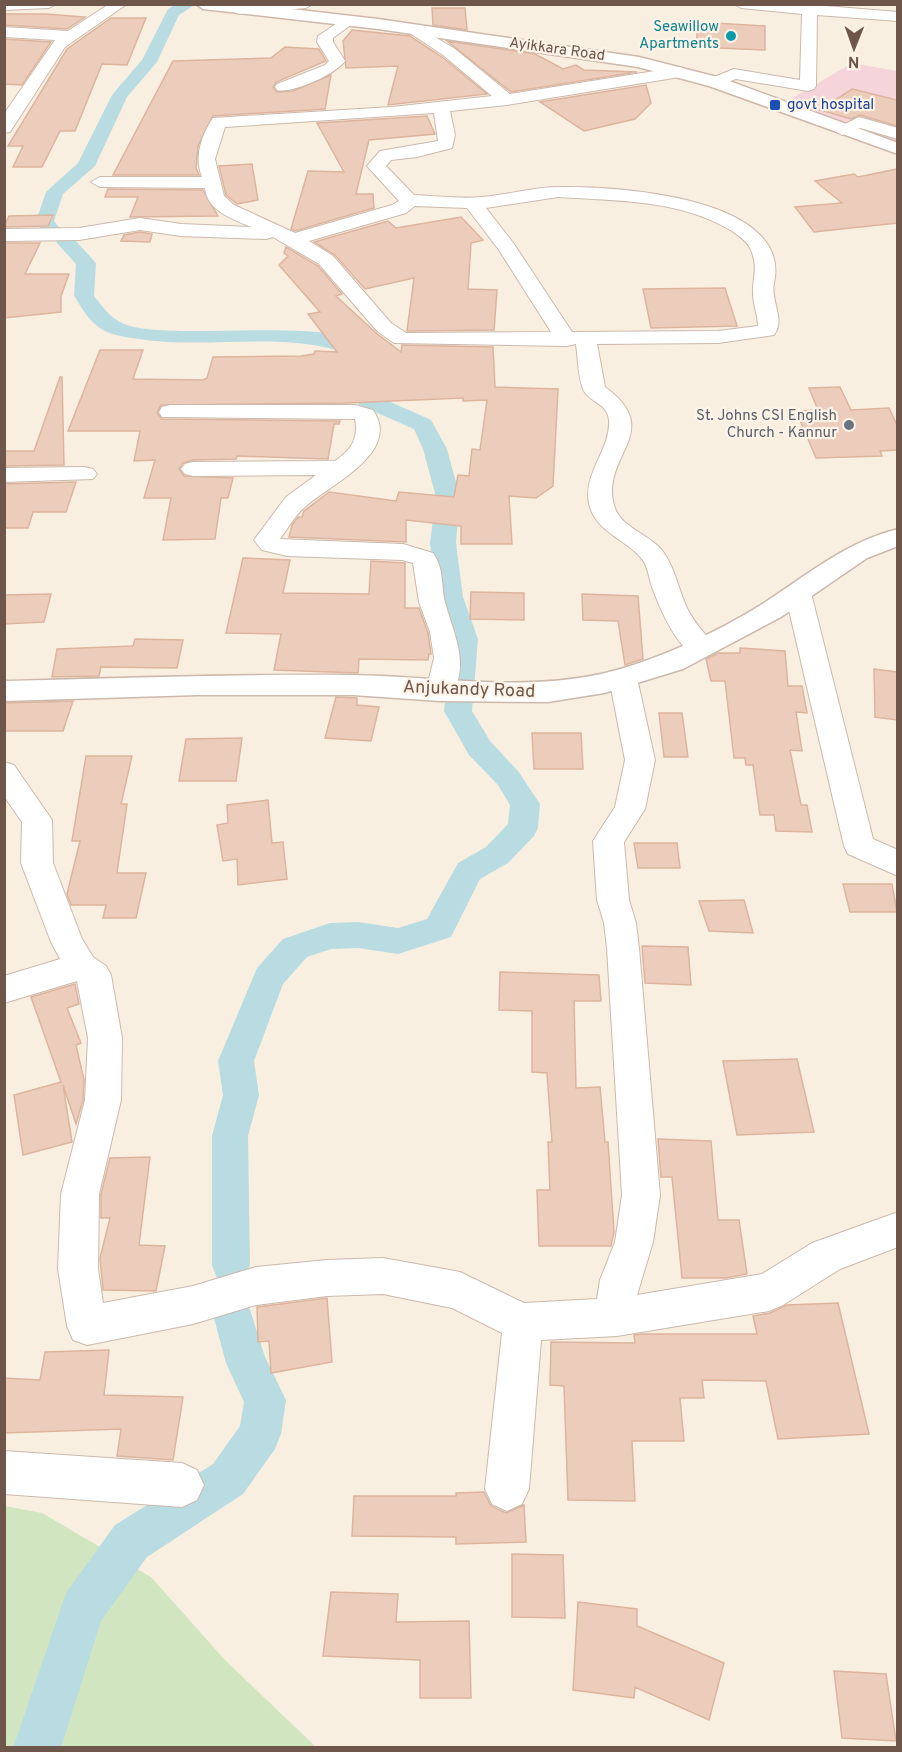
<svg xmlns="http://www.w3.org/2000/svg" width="902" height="1752" font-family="Overpass,sans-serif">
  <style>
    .medical { fill: #f6d5da }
    .green { fill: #d1e5c1 }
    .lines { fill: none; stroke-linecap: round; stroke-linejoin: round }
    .canal { fill: #b8dce1; fill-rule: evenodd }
    .building { fill: #eccdbb; stroke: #ddb49d; stroke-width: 1.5 }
    .minor-casing { stroke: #cbb9ac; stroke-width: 2 }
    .tertiary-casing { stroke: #cbb9ac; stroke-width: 3 }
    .secondary-casing { stroke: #ceb8aa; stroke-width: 3 }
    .minor { fill: #fff; fill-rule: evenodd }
    .tertiary { fill: #fff; fill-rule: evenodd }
    .secondary { fill: #fff; fill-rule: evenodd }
    .culture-dot { fill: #0f9aa8; stroke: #fdf3e6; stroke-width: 2 }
    .transit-dot { fill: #1a4fb4; stroke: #fdf3e6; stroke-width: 2 }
    .worship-dot { fill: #6b7280; stroke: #fdf3e6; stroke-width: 2 }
    .labels { text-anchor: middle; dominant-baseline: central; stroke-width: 4.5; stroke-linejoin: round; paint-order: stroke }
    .far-culture-label { font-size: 15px; fill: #0d838f; stroke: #fdf3e6; text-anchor: end }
    .far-street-label { font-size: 15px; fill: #6e564b; stroke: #fdf3e6 }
    .far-transit-label { font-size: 15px; fill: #164399; stroke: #fdf3e6; text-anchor: start }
    .far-worship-label { font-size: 15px; fill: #5b616d; stroke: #fdf3e6; text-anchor: end }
    .street-label { font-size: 18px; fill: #6e564b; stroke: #fdf3e6 }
  </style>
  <rect width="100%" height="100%" fill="#f9efe1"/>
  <path class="medical" d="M852,63L897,71V143L782,104Z"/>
  <path class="green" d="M5,1506L42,1513L151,1577L225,1660L316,1747H5Z"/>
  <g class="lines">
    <path class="canal" d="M177,4H196L179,15L157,62L127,97L95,166L63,194L54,221L62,231L59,235H45L36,221L46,192L78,163L112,95L142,60L168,9Z
      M66,236L73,238L96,263L94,296C103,307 110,318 124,324C172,343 343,313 369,350L377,396L431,420L447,449L460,497L456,543L463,597L478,639L472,711L490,741L518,771L540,804L538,828L534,836L508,863L480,879L451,937L398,954L358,948L331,949L307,957L283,984L254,1061L259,1095L248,1136L250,1265L245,1278L231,1283L217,1278L212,1265V1136L223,1095L218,1061L257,968L283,939L330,923L358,922L398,928L427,919L458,863L486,847L508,824L510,805L498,785L469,755L444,711L452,639L437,597L430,543L436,497L423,449L414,429L359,405L356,400L348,354C286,330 205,350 139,339C124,337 107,335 96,325C87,318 80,305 74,296L76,264L56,242Z
      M231,1288L245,1294L265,1357L286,1400L281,1434L275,1449L243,1494L147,1557L101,1621L61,1748H13L66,1593L115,1525L213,1464L240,1426L244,1402L226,1363L211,1307L217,1294Z"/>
  </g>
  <path class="building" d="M432,8H465L467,30L433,25Z
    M4,14H45L85,17L67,29L4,25Z
    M111,18H146L127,65L102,64L75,131H60L42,167H13L23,146H8L67,49Z
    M698,22L765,26V50L696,47Z
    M352,30L410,36L442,57L487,94L388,105L398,66L346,68L343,41Z
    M4,39L51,42L22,85L4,84Z
    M447,41L535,54L563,69L576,65L584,70L637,72L511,92Z
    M285,47L319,49L326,61L276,82L273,88L277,92L293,91L331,75L325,109L213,116L198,146L196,168L199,175H113L173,61L271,58Z
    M646,85L651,103L635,119L584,131L540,102Z
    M852,89L897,100V126L860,115L851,119L820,110Z
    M427,116L435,134L369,140L356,194H373L374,208L295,231L291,229L308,171L344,172L317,123Z
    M252,164L258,200L237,204L226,195L219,166Z
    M897,169V223L814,232L795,207L842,203L815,181L854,174L858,177Z
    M108,189L203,190L218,216L130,217L138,197H105Z
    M53,215L48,226L4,227L9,216Z
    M461,217L483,240L471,243L468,289L497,290L494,330L407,331L414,278L365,289L335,255L314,242L388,221L396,228Z
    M140,232L152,234L150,242L121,241L124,235Z
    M4,243H40L25,274H69L61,296V312L4,318Z
    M286,247L318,266L342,294L336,296L376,333L401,352L402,345L493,347L495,387L558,389L553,486L536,498L509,496L512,544H461V526L406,520V542L289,537L292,525L298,517H302L304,511L329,492L396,501L399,492L454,497L458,475L469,476L472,449L480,450L487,400L463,401V398L346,403L161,405L157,413L162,419L340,421L339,424H334L328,459L237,456L236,459L193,460L183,463L179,469L184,476L233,478L228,498H221L215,539L163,540L171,498H144L155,460L134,461L140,431H68L100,350H143L133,379L203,380L207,378L213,357L301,356L314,354L315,351L337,352L308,314L320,312L279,265L288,256L284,253Z
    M725,288L737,326L651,328L643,289Z
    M60,377H62L64,465L4,466V451H34Z
    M840,387L851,410L889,408L897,425V450L880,451L882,456L816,458L796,411L818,410L809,388Z
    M76,482L66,512H33L28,528H4V484Z
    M243,558L290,560L283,593L369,594L371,561L405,563V608H419L428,633L431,654H429L428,660L359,659L358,673L274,670L281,634L226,633Z
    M471,592L524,593V620L470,619Z
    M51,594L44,622L4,624V595Z
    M582,594L638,596L643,659L625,665L618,621L583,620Z
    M135,639L183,640L177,668L101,667L99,676L52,677L57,649L133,646Z
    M740,648L785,651L788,686H802L807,713L796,712L802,751L790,750L801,805H807L812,832L776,831L774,815H760L753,765H746L745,758H734L725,681H711L706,659L718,653H740Z
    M874,669L897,672V720L875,717Z
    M336,697L357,698V705L379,707L371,741L325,738Z
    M73,701L63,731H4V703Z
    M659,713H682L688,757H664Z
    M532,733H581L583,769H534Z
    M242,738L236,781H179L186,739Z
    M86,756H132L121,804H127L117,873H146L136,918H103L106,905H71L67,894L80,841H72Z
    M268,800L272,843L283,842L287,879L238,885L237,859L223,861L217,825L228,823L227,805Z
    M634,843H677L680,868H638Z
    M843,884H892L897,912H850Z
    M744,900L753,933L709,931L699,901Z
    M642,946L688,947L691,985L645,983Z
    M500,972L599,975L601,1001H574L576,1088L600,1087L605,1142H608L614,1232L611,1246H539L537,1190H550L548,1142H552L547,1073L532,1072V1011L499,1010Z
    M75,984L79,1004L67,1008L81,1043L76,1045L84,1080L83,1100L76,1124L63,1085L72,1142L23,1155L14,1095L61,1082L31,997Z
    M797,1059L814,1132L737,1135L723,1061Z
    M658,1139L711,1141L718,1220H739L747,1274L726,1278H682L672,1177H661Z
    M150,1157L139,1245L165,1246L156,1291L103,1290L100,1258L110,1218H101V1194L110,1158Z
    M327,1298L332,1362L271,1373L269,1341L258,1342L257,1307Z
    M838,1303L869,1434L778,1439L766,1381L702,1380L704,1398H680L684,1441H632L635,1501L568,1500L564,1386L550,1385L551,1342L635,1343L634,1335L641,1334H757L753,1316L770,1313L787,1305Z
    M109,1350L104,1395L183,1397L173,1460L117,1456L121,1429L4,1433V1378L40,1380L45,1352Z
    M484,1492L491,1506L506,1513L524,1505L526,1542L456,1544V1537L352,1536L354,1496H456V1493Z
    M512,1554L563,1555L565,1618L512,1617Z
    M331,1592L398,1594L396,1622L469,1621L471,1698H420V1660L323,1656Z
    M578,1602L637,1609V1626L724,1663L709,1720L635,1687L634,1698L573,1690Z
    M834,1671L886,1674L896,1741L842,1738Z"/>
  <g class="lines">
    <defs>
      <path id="minor" d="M4,4H56L49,8L4,10Z
        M109,4H127L65,47L10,132L4,133V114L55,40L4,37V27L68,31Z
        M251,4H313L306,8L239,14L232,10L234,7Z
        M734,4H801L898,12V21L817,15L816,86L814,89L808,91L736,79L715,87L709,85L707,82L709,79L734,69L800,80L802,14L741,8Z
        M348,16L356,21L333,38V42L345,61C336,74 292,94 277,90L275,87L277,84L325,65L329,61L317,42L318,36Z
        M415,25L455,49L510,94L680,67L688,72L680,77L507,105L450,111L455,135L452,148L417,157L391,160L386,166L414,195C436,196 460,199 482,197C508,195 533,187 559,187C614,186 793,196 774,283C770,301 786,319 774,335L718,343L597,344L605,387C666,431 600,456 614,505C619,526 646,533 660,548C675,565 678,590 688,610C695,624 706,634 715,647L711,653C704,655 699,657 693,654C675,645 657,602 651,584C649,577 648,569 644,562C629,539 595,534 589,503C583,473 611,449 609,420C607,402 589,403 583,389C578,377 578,358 576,344L567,346L394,343L377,331L319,264L273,237L266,239L181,236L140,230L79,240L4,241V229L79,228L140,218L181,224L251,227C233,219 207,211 205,188L100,187L91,182L100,177H202C194,157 201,136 213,118L392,107L492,96L443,55L410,33L407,30L410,27ZM434,113L438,141L380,151L367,166L399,201L392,205L295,233L234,205L224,196L215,159L225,127ZM558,197C617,201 679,199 732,231C739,236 748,242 751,250C759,270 752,276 753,294C753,305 758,315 758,326L718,331L572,332L514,244L486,208ZM415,206L467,208L499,250L551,332L406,333L391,323L333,256L309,241L406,213Z
        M859,117L898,128V139L860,128L842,135L833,130Z
        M170,405H355L373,410C402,452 331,484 306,506C296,514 288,528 280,539L403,544L433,553C444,568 441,585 445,602C454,636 471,664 450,698L440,700L430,698L426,691L434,658L430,632L419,602L413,563L402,560L287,556L262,550L254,540L286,497L316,475L193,476L185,474L181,469L185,464L193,462L335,461C351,450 359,439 355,419L162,417L159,412L162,407Z
        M85,467L93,469L97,474L93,479L4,482V468Z
        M798,585L807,587L811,593L873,839L898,850V876L848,854L844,846L785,593L789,587Z
        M623,669L633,672L637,678L655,760L645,809L624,842L629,900L636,923L639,948L660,1195L653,1242L637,1295L762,1274L812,1243L898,1212V1247L840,1269L783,1305L769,1311L617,1336L541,1340L529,1489L522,1504L507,1511L492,1504L485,1489L502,1333L452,1308L383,1294L327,1296L256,1305L193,1324L87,1345L73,1340L67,1326L58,1269L61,1194L85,1100L88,1038L77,981L4,1003V976L60,959L51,942L21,863L22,822L4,796V762L14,765L52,820L53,863L82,939L93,957L106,966L111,975L122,1038L121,1100L99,1194L98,1269L103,1303L193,1286L256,1267L327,1260L383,1258L460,1272L524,1303L597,1299L600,1280L615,1242L622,1195L607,948L604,923L597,900L593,841L615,807L625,760L609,678L613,672Z
        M4,1451L182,1463L197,1470L204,1485L197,1500L182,1507L4,1494Z"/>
      <path id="tertiary" d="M898,529V546L867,558L781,617L683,669L604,693L548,702L440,701L353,695H197L4,701V681C120,678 235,674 350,675C434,676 518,692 601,674C654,662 718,632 764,603C807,575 846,542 898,529Z"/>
      <path id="secondary" d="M196,4H248L378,19L639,57L721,78L898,143V154L709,86L638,67L378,29L203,9Z"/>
    </defs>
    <use href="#minor" class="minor-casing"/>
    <use href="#tertiary" class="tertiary-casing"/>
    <use href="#secondary" class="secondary-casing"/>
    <use href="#minor" class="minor"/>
    <use href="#tertiary" class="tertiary"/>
    <use href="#secondary" class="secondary"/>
  </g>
  <circle class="culture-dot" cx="731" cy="36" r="6"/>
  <rect class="transit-dot" x="769" y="99" width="12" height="12" rx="3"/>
  <circle class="worship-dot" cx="849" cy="425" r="6"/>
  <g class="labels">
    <g class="far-culture-label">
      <text x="719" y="27">Seawillow<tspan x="719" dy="17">Apartments</tspan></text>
    </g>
    <g class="far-street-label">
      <text transform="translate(557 50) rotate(8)">Ayikkara Road</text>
    </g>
    <g class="far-transit-label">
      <text x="787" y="105">govt hospital</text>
    </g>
    <g class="far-worship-label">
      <text x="837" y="416">St. Johns CSI English<tspan x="837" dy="17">Church - Kannur</tspan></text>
    </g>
    <g class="street-label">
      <text transform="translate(469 690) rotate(2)">Anjukandy Road</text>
    </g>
  </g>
  <rect width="902" height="1752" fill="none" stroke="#6e564b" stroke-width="12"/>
  <g transform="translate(854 48) rotate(181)" stroke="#fdf3e6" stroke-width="4.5" paint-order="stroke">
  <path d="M0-4.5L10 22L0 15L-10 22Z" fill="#6e564b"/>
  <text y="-9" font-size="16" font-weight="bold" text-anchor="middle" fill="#6e564b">N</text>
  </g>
</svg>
